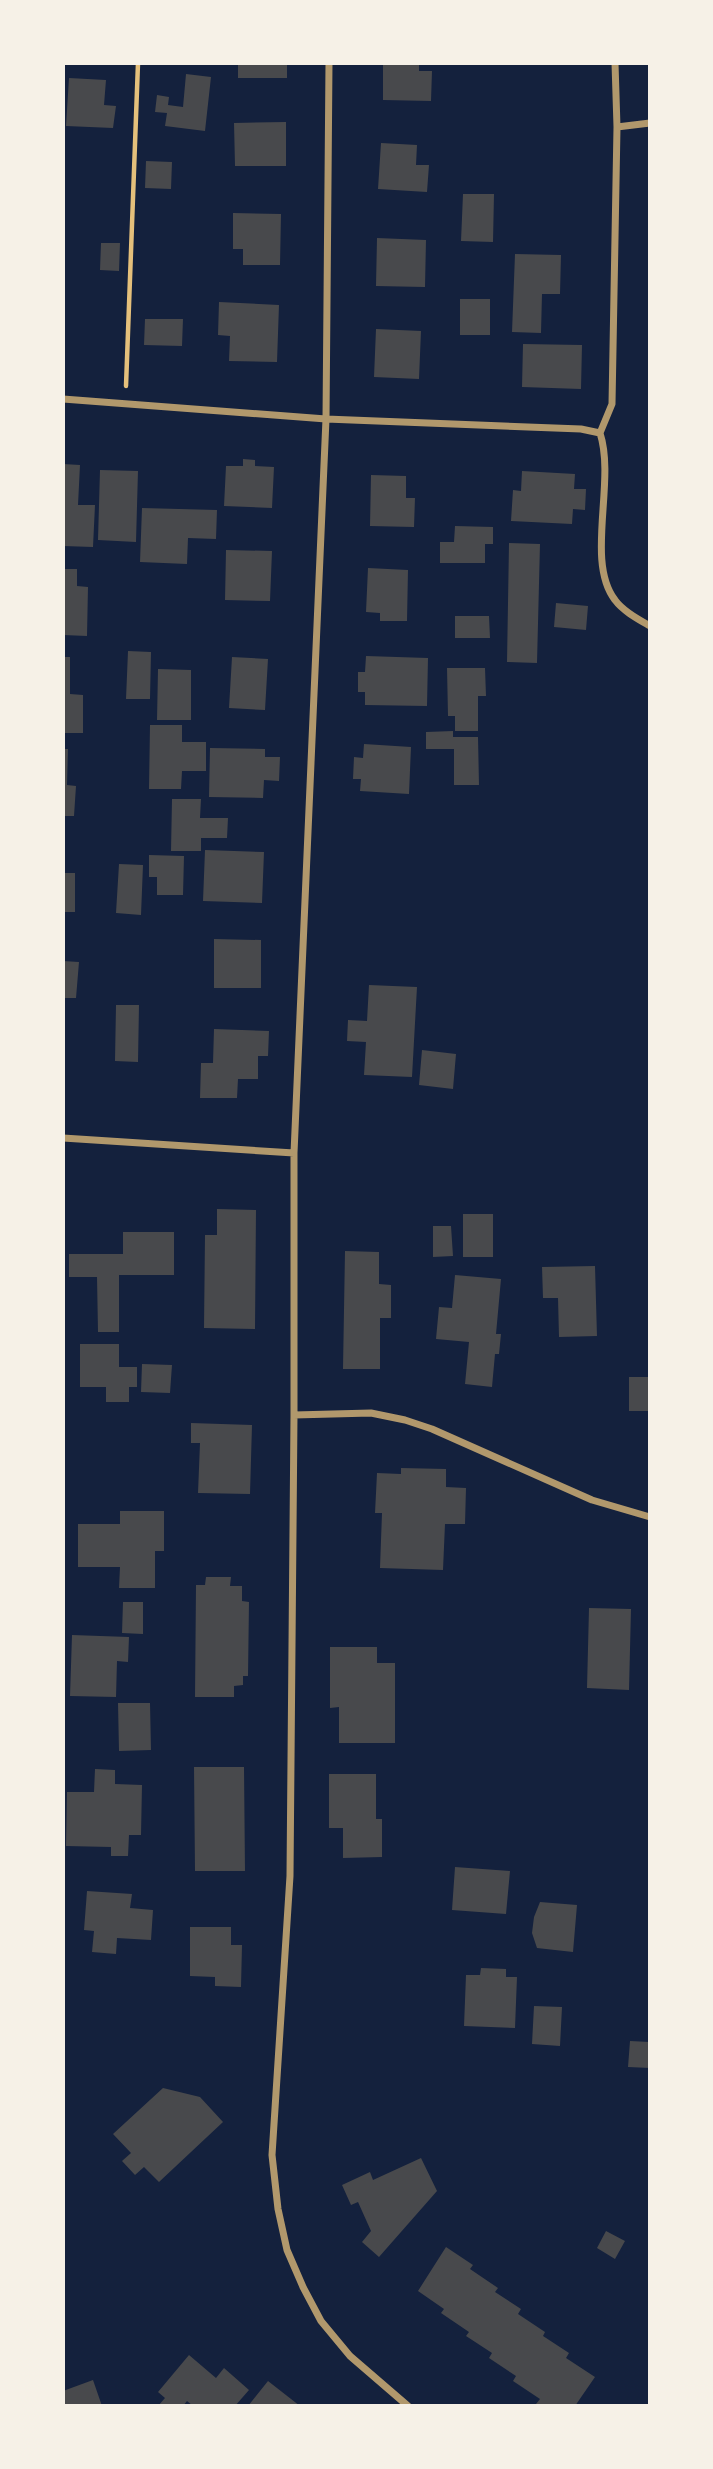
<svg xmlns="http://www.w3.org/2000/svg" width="713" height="2469" font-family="'Space Grotesk',sans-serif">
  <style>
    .building { fill: #48494c }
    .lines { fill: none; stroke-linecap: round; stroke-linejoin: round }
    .path { stroke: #e5c07b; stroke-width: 4.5 }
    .minor { stroke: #b1986c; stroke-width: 7 }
  </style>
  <rect width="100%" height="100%" fill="#14213d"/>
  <path class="building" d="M238,63H287V78H238Z
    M383,63H419V71H432L431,101L383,100Z
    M186,74L211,77L205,131L165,126L167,113L155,112L157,95L169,97L168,105L183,107Z
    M69,78L106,80L104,105L116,106L113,128L66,126Z
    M286,122V166H235L234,123Z
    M381,143L417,145L416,165H429L427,192L378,189Z
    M146,161L172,162L171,189L145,188Z
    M463,194H494L493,242L461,241Z
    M233,213L281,214L280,265H243V249H233Z
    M377,238L426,240L425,287L376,286Z
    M101,243H120L119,271L100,270Z
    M515,254L561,255L560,294H542L541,333L512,332Z
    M460,299H490V335H460Z
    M219,302L279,305L277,362L229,361L230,336L218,335Z
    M145,319H183L182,346L144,345Z
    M376,329L421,331L419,379L374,377Z
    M523,344L582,345L581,389L522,387Z
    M243,459L255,460V466L274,467L272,508L224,506L226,466H243Z
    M63,464L80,465L78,505H95L93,547L63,546Z
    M100,470L138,471L136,542L98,540Z
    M522,471L575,474L574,489H586L585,510L573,509L572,524L511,521L513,490L521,491Z
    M371,475L406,476V498H415L414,527L370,526Z
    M142,508L217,510L216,539L188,538L187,564L140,562Z
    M455,526L493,527V544H485V563H440V542H454Z
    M509,543L540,544L537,663L507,662Z
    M226,550L272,551L270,601L225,600Z
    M368,568L408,570L407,621H380V613L366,612Z
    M63,569H77V586L88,587L87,636L63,635Z
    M556,603L588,606L586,630L554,627Z
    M455,616H489L490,638H455Z
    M128,651L151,652L150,699H126Z
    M366,656L428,658L427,706L365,705V692H358V672H365Z
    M63,657H70V694L83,695V733H63Z
    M232,657L268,659L265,710L229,708Z
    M447,668H485L486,696H478V731H455V716H448Z
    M158,669L191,670V720H157Z
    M150,725H182V742H206V771H182L181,789H149Z
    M453,731V737H478L479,785H454V749H426V732Z
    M364,744L411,747L409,794L360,791L361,779H353L354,757L363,758Z
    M210,748L265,749V757H280L279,781L264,780L263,798L209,797Z
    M63,749H68L67,785L76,786L74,816H63Z
    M172,799H201L200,818H228L227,838H201V851H171Z
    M205,850L264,852L262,903L203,901Z
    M149,855L184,856L183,895H157V877H149Z
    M119,864L143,865L141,915L116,913Z
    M63,873H75V912H63Z
    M214,939L261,940V988H214Z
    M63,961L79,962L76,998H63Z
    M369,985L417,987L412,1077L364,1075L366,1042L347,1041L348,1020L367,1021Z
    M116,1005H139L138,1062L115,1061Z
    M214,1029L269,1031L268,1056H258V1079H238L237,1098H200L201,1063H213Z
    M422,1050L456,1054L453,1089L419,1085Z
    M217,1209L256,1210L255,1329L204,1328L205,1235H217Z
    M463,1214H493V1257H463Z
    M433,1226H451L453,1256L433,1257Z
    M123,1232H174V1275H119V1332H98L97,1277H69V1254H123Z
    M345,1251L379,1252V1284L391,1285V1318H380V1369H343Z
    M595,1266L597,1336L559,1337L558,1298H543L542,1267Z
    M455,1275L501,1279L496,1334H501L499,1354H495L492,1387L465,1384L469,1342L436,1339L439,1307L452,1308Z
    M80,1344H119V1367H137V1387H129V1402H106V1387H80Z
    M142,1364L172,1365L170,1393L141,1392Z
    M629,1377H650V1411H629Z
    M191,1423L252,1425L250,1494L198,1493L200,1443H191Z
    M401,1468L446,1469V1487L466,1488L465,1524H445L443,1570L380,1568L382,1513H375L377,1473L401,1474Z
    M120,1511H164V1551H155V1588H119L120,1567H78V1524H120Z
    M206,1577H231L230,1586H242V1601L249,1602L248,1676H243V1685L234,1686V1697H195L196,1585H205Z
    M123,1602H143V1634L122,1633Z
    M589,1608L631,1609L629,1690L587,1688Z
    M72,1635L129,1637L128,1662L117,1661L116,1697L70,1696Z
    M330,1647H377V1663H395V1743H339V1707L330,1708Z
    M118,1703H150L151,1750L119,1751Z
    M194,1767H244L245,1871H195Z
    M95,1769L115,1770V1784L142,1785L141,1835H129L128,1856H111V1847L66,1846L67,1792H94Z
    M329,1774H376V1819H382V1857L343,1858V1828H329Z
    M455,1867L510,1871L506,1914L452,1910Z
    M87,1891L132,1894L130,1908L153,1910L151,1940L117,1938L116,1954L92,1952L94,1931L84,1930Z
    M540,1902L577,1905L573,1952L537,1948L532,1933L534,1917Z
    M190,1927H231V1945H242L241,1987L215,1986V1977L190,1976Z
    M481,1968L506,1969V1977H517L515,2028L464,2026L466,1975H480Z
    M534,2006L562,2007L560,2046L532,2044Z
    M630,2041L650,2042V2068L628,2067Z
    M163,2088L200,2097L223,2122L159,2182L144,2167L135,2175L122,2161L131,2153L113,2134Z
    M421,2158L437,2191L379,2257L362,2242L371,2231L358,2202L351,2205L342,2185L370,2172L373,2180Z
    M606,2231L625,2241L615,2259L597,2248Z
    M446,2247L473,2265L470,2269L498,2288L495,2292L521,2309L518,2314L545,2332L543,2336L569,2353L566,2358L595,2377L575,2406L536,2404L540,2399L513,2381L516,2376L489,2358L492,2353L466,2336L469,2332L441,2313L444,2309L418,2291Z
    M189,2355L216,2378L224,2368L249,2390L235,2406H193L187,2401L183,2406H158L165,2398L158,2392Z
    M93,2380L102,2406H63V2391Z
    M268,2381L300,2406H248Z"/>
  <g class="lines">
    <path class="path" d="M126,386L138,63"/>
    <path class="minor" d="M329,63L326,419L294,1153V1415L290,1876L272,2155L278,2209L287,2250L303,2287L321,2321L350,2356L408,2406
      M617,127L650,123
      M63,399L326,419L581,429L600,433
      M600,433L612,404L617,127L615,63
      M600,433C616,482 585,561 615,600C623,611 638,619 650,626
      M63,1138L294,1153
      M294,1415L371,1413L405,1420L432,1429L592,1500L650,1517"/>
  </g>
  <rect width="713" height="2469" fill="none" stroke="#f6f1e7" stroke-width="130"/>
</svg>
